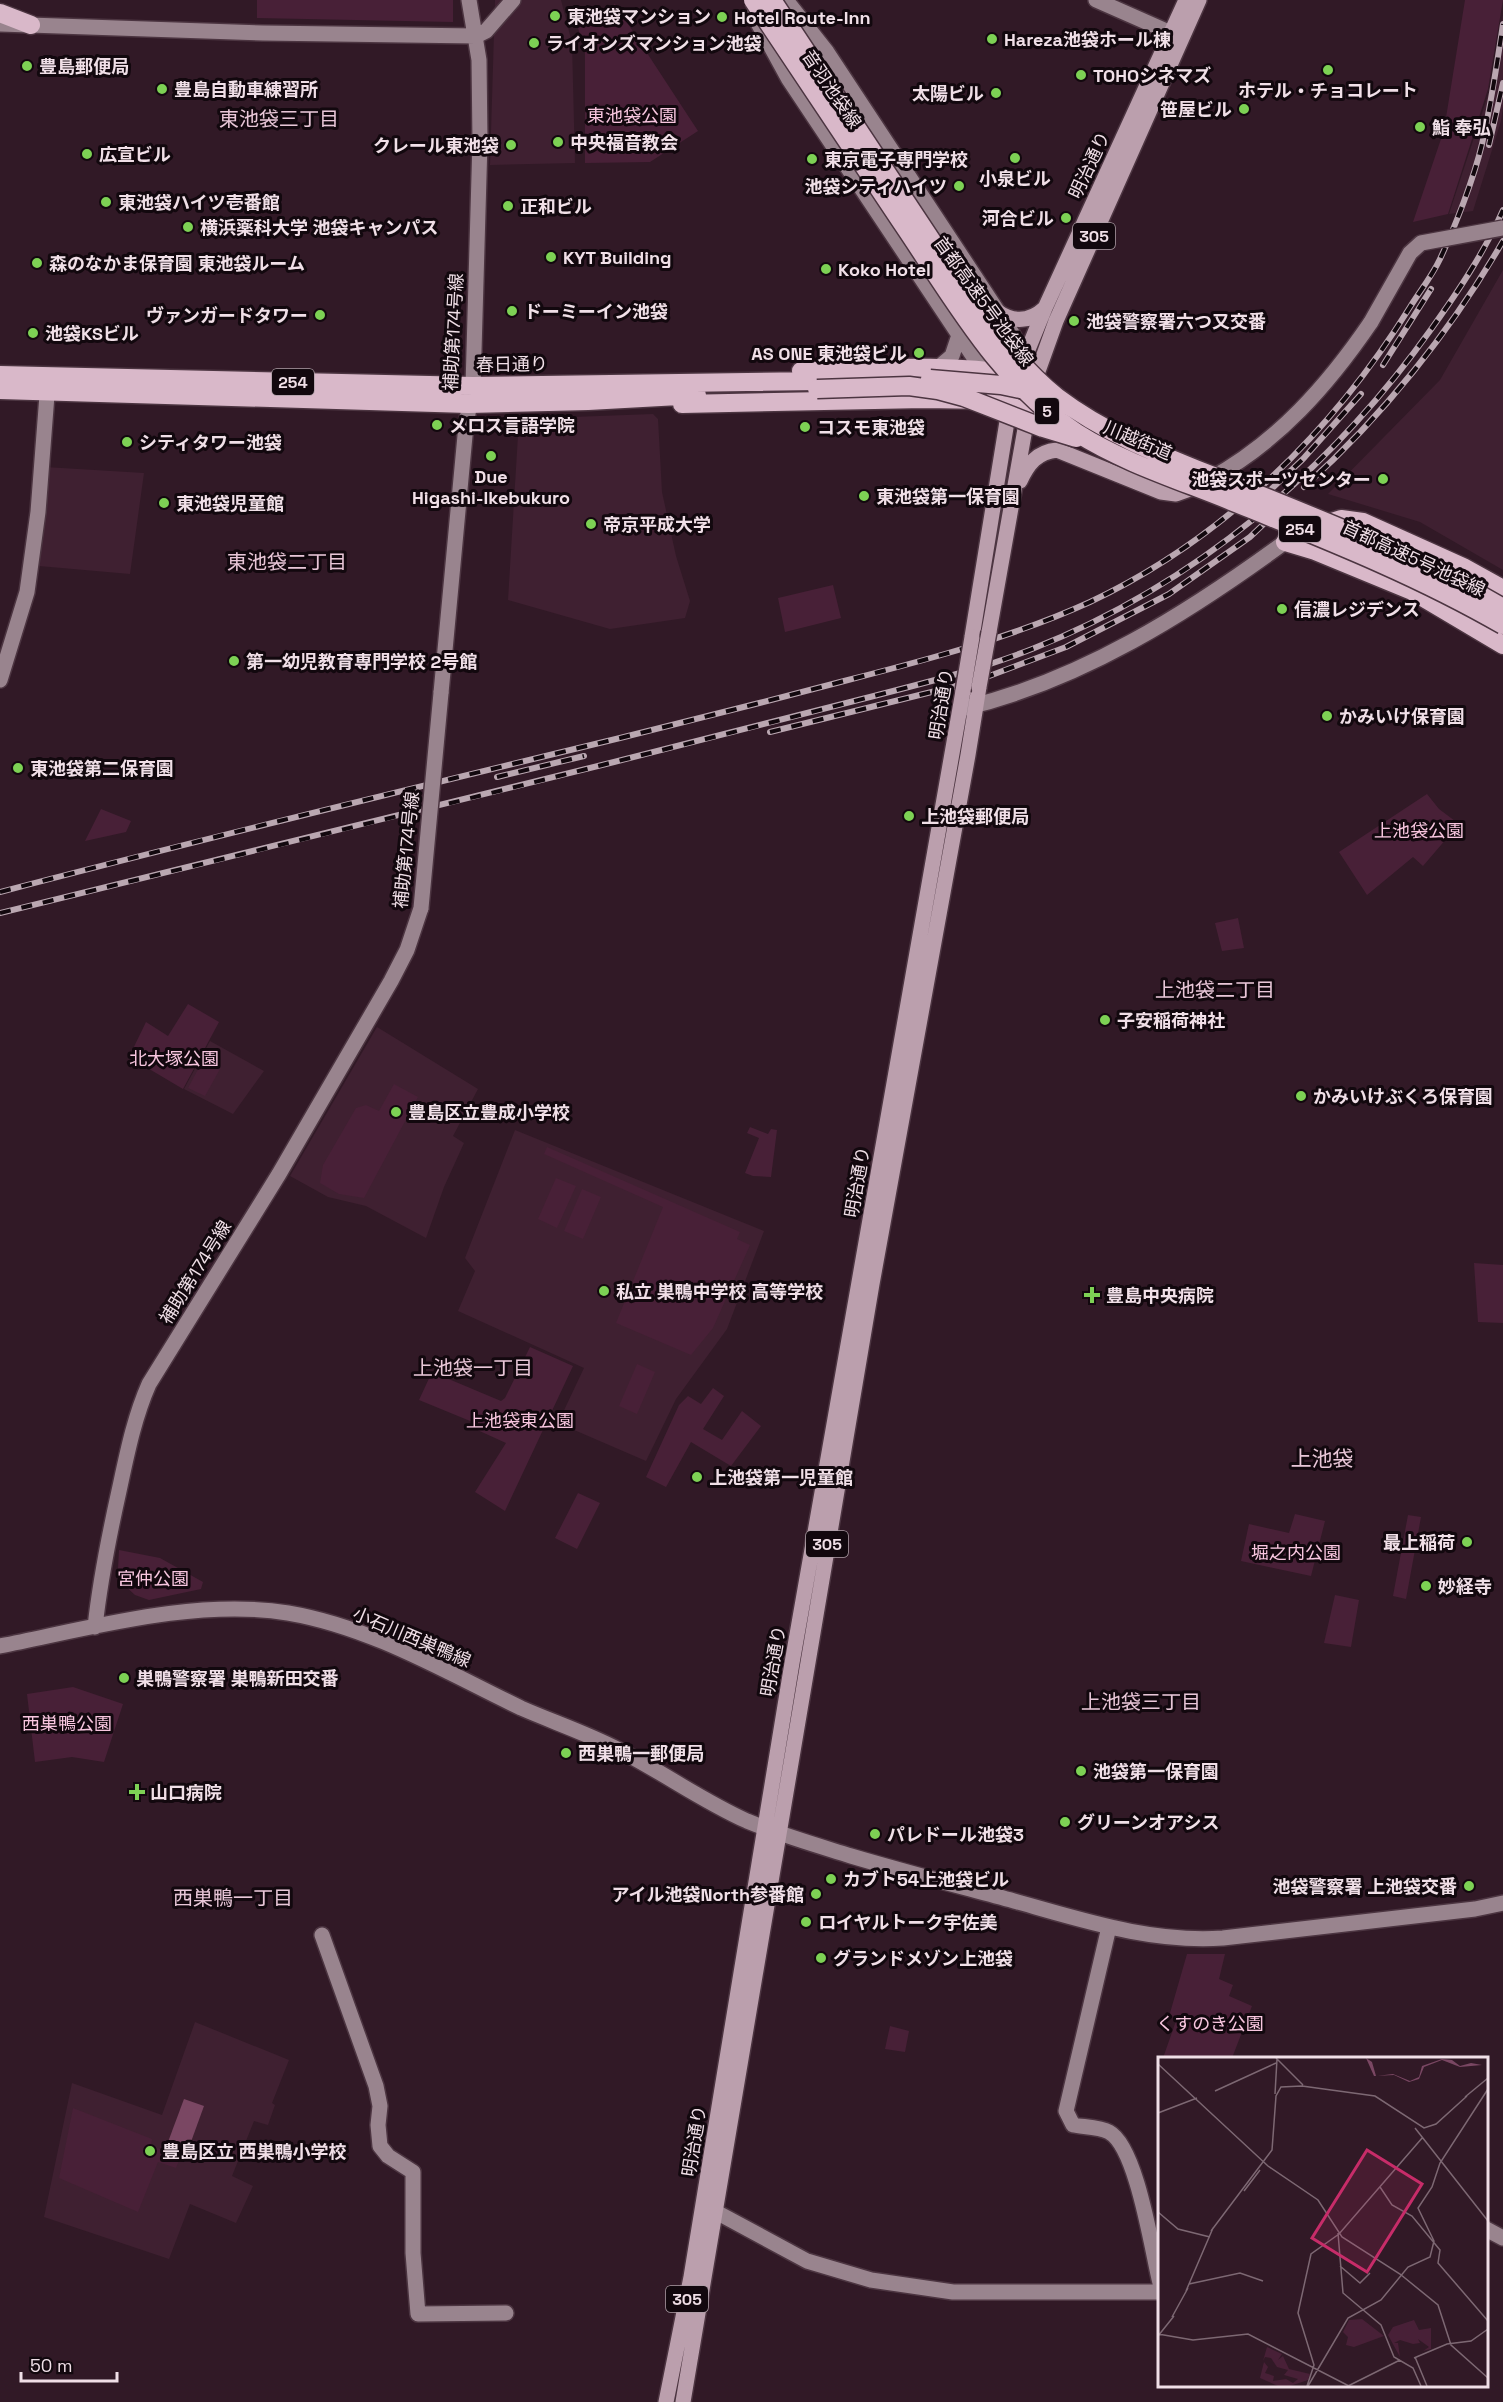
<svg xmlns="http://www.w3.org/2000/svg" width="1503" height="2402" font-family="'Space Grotesk','Noto Sans JP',sans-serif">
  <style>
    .built { fill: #3f2031 }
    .green { fill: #482037 }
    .water { fill: #7a4763 }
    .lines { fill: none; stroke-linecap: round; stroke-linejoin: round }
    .secondary-casing { stroke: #4c3541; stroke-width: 18 }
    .primary-casing { stroke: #4c3541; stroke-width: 18 }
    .highway-casing { stroke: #4c3541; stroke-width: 21 }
    .secondary { stroke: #99848e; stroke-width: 15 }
    .primary { stroke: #bb9fad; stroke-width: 15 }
    .highway { stroke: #d9b8c9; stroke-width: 18 }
    .rail-casing { stroke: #baa7b1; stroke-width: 6 }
    .rail { stroke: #12080e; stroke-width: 4; stroke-dasharray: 11; stroke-linecap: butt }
    .secondary-bridge-casing { stroke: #4c3541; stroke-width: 18; stroke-linecap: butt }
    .primary-bridge-casing { stroke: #4c3541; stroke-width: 18; stroke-linecap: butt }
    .highway-bridge-casing { stroke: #4c3541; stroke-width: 21; stroke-linecap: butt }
    .secondary-bridge { stroke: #99848e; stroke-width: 15 }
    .primary-bridge { stroke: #bb9fad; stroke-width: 15 }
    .highway-bridge { stroke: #d9b8c9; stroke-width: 18 }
    .poi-dot { fill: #7dd154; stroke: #12080e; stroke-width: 2 }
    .labels { text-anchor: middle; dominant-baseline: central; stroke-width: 6; stroke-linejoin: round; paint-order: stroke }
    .shield { fill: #12080e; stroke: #ad9ea6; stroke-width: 1.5 }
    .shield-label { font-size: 16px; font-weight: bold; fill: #f0dfe7 }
    .poi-label { font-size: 18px; font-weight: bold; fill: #f0dfe7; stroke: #12080e; text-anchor: start }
    .street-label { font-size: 18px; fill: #f0dfe7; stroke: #12080e }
    .park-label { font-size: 18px; fill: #f8c6df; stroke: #12080e }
    .neighbourhood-label { font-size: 20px; fill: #e8c6d7; stroke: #12080e }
    .quarter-label { font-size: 21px; fill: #e8c6d7; stroke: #12080e }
    .inset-road { fill: none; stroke: #7d6873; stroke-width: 1.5 }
    .view { fill: #c72c69; fill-opacity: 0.15; stroke: #c72c69; stroke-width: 3 }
    .inset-edge { fill: none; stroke: #f0dfe7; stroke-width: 3 }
  </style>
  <rect width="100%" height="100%" fill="#311926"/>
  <path class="built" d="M495,0H561L572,43L575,163L490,165Z
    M1503,15V107L1501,121L1473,211L1449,214L1490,89Z
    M1503,270V570L1420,522L1328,494L1440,380Z
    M653,414L658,419L662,492L676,556L690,601L685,618L610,629L508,600L519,419Z
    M45,467L144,473L130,574L39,566Z
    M377,1027L478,1089L453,1136L464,1143L444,1187L426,1238L366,1206L328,1197L290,1176Z
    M210,1041L264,1071L233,1114L184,1089Z
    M515,1130L764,1231L727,1329L676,1399L646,1461L558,1423L584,1368L458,1311L475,1271L465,1258Z
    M195,2022L289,2060L272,2103L275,2105L268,2125L254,2121L232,2176L253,2186L236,2223L190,2204L169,2259L44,2217L72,2083L162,2115Z"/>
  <path class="green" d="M257,0H453V22L257,18Z
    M1465,0H1503L1488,89L1448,214L1413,222L1444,130Z
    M615,4L698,131L650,162L585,163V54L577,24Z
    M833,585L841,618L785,632L778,598Z
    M1427,794L1439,809L1459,824L1423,866L1413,857L1367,895L1339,852Z
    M101,809L131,821L126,832L85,841Z
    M1238,918L1244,948L1222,951L1215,923Z
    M188,1004L219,1022L183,1089L129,1057L146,1022L168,1036Z
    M202,1062L220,1069L205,1096L188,1088Z
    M394,1084L418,1097L364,1198L339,1194L320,1183L323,1165L356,1108L366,1105L379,1111Z
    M750,1127L768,1134L771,1129L777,1130L771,1177L753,1176L745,1173L759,1138L747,1133Z
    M547,1147L740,1232L737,1239L750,1245L713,1328L691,1355L616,1323L663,1207L544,1154Z
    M556,1178L576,1186L557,1228L538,1219Z
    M582,1189L601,1197L583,1239L564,1231Z
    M1474,1263L1503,1265V1323L1478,1322Z
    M530,1347L573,1366L505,1511L475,1492L506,1443L473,1428L475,1423L419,1400L432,1372L501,1401L505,1398Z
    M637,1364L655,1372L637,1414L619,1406Z
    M713,1388L724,1396L703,1429L722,1440L742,1411L761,1426L731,1466L691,1442L666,1487L646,1477L679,1405L688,1396L701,1404Z
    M578,1493L600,1503L577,1549L555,1538Z
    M1295,1514L1325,1521L1311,1576L1241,1561L1249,1524L1289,1533Z
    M1408,1515L1421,1517L1406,1599L1393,1596Z
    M119,1550L160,1558L203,1582L201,1589L149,1600L135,1595L122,1583L118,1569Z
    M1335,1595L1359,1600L1351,1647L1324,1643Z
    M73,1687L123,1704L104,1762L72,1757L35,1762L27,1694Z
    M1187,1954H1225L1219,1979L1233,1985L1229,1996L1252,2006L1232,2058H1163L1176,2021L1170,2013Z
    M890,2026L909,2031L905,2052L885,2049Z
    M73,2108L152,2139L151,2145L180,2158L176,2168L158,2162L138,2212L59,2178Z"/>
  <path class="water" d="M184,2099L204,2106L188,2150L168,2142Z"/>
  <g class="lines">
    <defs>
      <path id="secondary" d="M786,0L827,52L1012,333L1029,364
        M1096,0L1171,33
        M753,14L788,78L987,377
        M0,24L263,33L476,36L486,31L513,0
        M939,367L952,356L959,335
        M1210,479C1278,442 1328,385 1371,322
        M0,680L27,592L38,512L48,382
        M441,693L466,425L473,386L480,141L479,60L469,0
        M965,708C1082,680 1188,613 1285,542
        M95,1627C100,1581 109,1536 119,1491C127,1454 134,1418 149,1384L279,1174L391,981L407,950L421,908
        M0,1646C91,1628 196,1598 288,1613C371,1627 446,1672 521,1708C553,1722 586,1733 617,1749C661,1771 702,1801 747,1821C781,1835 816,1845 851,1856C905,1872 959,1886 1014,1901C1083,1920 1150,1943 1223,1938L1475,1909L1503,1903
        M1109,1927L1066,2111L1073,2125C1083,2127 1100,2127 1109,2132C1137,2147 1152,2251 1160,2283
        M322,1935L376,2086L380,2106L378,2125L380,2146L388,2156L413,2172V2253L418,2314L506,2313
        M705,2206L807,2261L871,2280L953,2292H1160
        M1486,2229L1503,2238"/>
      <path id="primary" d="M998,312C1014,323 1030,322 1045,308
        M1018,374L1045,308L1186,0
        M1032,388L1056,321L1199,0
        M1020,481C1028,464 1037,452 1057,450L1161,492L1176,494L1193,488
        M989,632L1028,412
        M972,637L1010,403
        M666,2402L691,2277L792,1663L963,691
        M683,2402L872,1284L968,755L979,687"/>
      <path id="highway" d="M0,13L31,25
        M801,371C874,369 946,363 1019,375
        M0,375L473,386L818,381
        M0,390L468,404L588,401L697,395
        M682,404L924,399L988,400L1009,405L1041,419
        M1319,526L1341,519L1363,522L1463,567L1503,589
        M1285,542L1315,551L1412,591L1503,645"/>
    </defs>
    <use href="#secondary" class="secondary-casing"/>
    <use href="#primary" class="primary-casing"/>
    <use href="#highway" class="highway-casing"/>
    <use href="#secondary" class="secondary"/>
    <use href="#primary" class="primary"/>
    <use href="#highway" class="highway"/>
    <defs>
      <path id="rail" d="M1489,145L1503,83
        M1383,365L1431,289
        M1304,487C1382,417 1451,331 1503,241
        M1262,498L1303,459L1361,394
        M770,732L976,681L1066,647L1169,594L1250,537L1286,503
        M497,777L584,756
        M0,892C206,838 413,788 620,738C697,719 772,700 848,680C930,659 1013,637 1090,602C1224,539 1333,431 1410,307C1420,291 1432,276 1440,259C1455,227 1474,178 1482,144C1491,105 1497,64 1503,24
        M0,913C205,863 410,814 614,762C698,741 782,720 866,698C920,684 979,670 1032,649C1195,585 1331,470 1432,328C1459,290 1484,253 1503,210"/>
    </defs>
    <use href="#rail" class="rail-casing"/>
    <use href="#rail" class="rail"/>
    <defs>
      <path id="secondary-bridge" d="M1371,322L1410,253L1421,243L1503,228
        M421,908L441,693"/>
      <path id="primary-bridge" d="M979,687L989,632
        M963,691L972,637"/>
      <path id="highway-bridge" d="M753,0C802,74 851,146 900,220C952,296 998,382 1077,433C1121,461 1173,478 1221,497C1317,536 1413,573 1503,625
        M772,0L975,306C1000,339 1025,372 1057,397C1107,435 1166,457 1223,480C1318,519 1415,555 1503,608
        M930,379L1001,385L1025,390
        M817,389L909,386L938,390L964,397L1043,428L1076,438"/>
    </defs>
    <use href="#secondary-bridge" class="secondary-bridge-casing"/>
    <use href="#primary-bridge" class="primary-bridge-casing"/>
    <use href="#highway-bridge" class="highway-bridge-casing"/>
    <use href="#secondary-bridge" class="secondary-bridge"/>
    <use href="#primary-bridge" class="primary-bridge"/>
    <use href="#highway-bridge" class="highway-bridge"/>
  </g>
  <g class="poi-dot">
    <circle cx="555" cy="16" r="6"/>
    <circle cx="722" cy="17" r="6"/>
    <circle cx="992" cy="39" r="6"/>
    <circle cx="534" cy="43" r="6"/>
    <circle cx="27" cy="66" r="6"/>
    <circle cx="1328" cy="70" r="6"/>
    <circle cx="1081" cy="75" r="6"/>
    <circle cx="162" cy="89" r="6"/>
    <circle cx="996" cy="93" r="6"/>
    <circle cx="1244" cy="109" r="6"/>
    <circle cx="1420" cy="127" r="6"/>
    <circle cx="558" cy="142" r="6"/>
    <circle cx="511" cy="145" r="6"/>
    <circle cx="87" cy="154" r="6"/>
    <circle cx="1015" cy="158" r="6"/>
    <circle cx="812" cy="159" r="6"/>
    <circle cx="959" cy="186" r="6"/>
    <circle cx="106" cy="202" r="6"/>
    <circle cx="508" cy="206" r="6"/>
    <circle cx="1066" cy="218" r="6"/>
    <circle cx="188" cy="227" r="6"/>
    <circle cx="551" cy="257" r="6"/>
    <circle cx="37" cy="263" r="6"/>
    <circle cx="826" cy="269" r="6"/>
    <circle cx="512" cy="311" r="6"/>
    <circle cx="320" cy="315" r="6"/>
    <circle cx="1074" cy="321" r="6"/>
    <circle cx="33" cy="333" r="6"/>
    <circle cx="919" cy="353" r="6"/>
    <circle cx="437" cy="425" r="6"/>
    <circle cx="805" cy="427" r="6"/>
    <circle cx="127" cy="442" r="6"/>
    <circle cx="491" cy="456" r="6"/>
    <circle cx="1383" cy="479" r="6"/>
    <circle cx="864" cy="496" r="6"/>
    <circle cx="164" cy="503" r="6"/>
    <circle cx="591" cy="524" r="6"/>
    <circle cx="1282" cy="609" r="6"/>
    <circle cx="234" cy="661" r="6"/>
    <circle cx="1327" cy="716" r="6"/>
    <circle cx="18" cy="768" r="6"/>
    <circle cx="909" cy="816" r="6"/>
    <circle cx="1105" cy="1020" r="6"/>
    <circle cx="1301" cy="1096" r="6"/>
    <circle cx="396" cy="1112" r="6"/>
    <circle cx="604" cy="1291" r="6"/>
    <path d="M1089 1286h6v6h6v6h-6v6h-6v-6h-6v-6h6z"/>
    <circle cx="697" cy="1477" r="6"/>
    <circle cx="1467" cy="1542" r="6"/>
    <circle cx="1426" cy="1586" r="6"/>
    <circle cx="124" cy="1678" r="6"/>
    <circle cx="566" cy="1753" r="6"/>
    <circle cx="1081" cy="1771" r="6"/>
    <path d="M134 1783h6v6h6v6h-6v6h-6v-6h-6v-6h6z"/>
    <circle cx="1065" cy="1822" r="6"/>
    <circle cx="875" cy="1834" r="6"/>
    <circle cx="831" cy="1879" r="6"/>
    <circle cx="1469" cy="1886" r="6"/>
    <circle cx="816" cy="1894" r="6"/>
    <circle cx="806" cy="1922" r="6"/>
    <circle cx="821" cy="1958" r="6"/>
    <circle cx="150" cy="2151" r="6"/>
  </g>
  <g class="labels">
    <g class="shield">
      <rect x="1073" y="223" width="42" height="26" rx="4.5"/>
      <rect x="272" y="369" width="42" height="26" rx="4.5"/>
      <rect x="1035" y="398" width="24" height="26" rx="4.5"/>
      <rect x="1279" y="516" width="42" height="26" rx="4.5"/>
      <rect x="806" y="1531" width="42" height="26" rx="4.5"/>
      <rect x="666" y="2286" width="42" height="26" rx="4.5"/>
    </g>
    <g class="shield-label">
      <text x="1094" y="236">305</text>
      <text x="293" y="382">254</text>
      <text x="1047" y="411">5</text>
      <text x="1300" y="529">254</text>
      <text x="827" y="1544">305</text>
      <text x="687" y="2299">305</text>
    </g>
    <g class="poi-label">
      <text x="567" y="16">東池袋マンション</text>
      <text x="734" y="17">Hotel Route-Inn</text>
      <text x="1004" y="39">Hareza池袋ホール棟</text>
      <text x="546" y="43">ライオンズマンション池袋</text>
      <text x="39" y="66">豊島郵便局</text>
      <text x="1093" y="75">TOHOシネマズ</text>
      <text x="174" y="89">豊島自動車練習所</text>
      <text x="1328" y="90" text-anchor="middle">ホテル・チョコレート</text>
      <text x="984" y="93" text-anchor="end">太陽ビル</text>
      <text x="1232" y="109" text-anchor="end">笹屋ビル</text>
      <text x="1432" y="127">鮨 奉弘</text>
      <text x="570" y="142">中央福音教会</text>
      <text x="499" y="145" text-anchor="end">クレール東池袋</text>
      <text x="99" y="154">広宣ビル</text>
      <text x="824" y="159">東京電子専門学校</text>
      <text x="1015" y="178" text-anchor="middle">小泉ビル</text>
      <text x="947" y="186" text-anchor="end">池袋シティハイツ</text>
      <text x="118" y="202">東池袋ハイツ壱番館</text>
      <text x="520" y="206">正和ビル</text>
      <text x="1054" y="218" text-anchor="end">河合ビル</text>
      <text x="200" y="227">横浜薬科大学 池袋キャンパス</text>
      <text x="563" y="257">KYT Building</text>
      <text x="49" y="263">森のなかま保育園 東池袋ルーム</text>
      <text x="838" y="269">Koko Hotel</text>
      <text x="524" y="311">ドーミーイン池袋</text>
      <text x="308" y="315" text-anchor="end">ヴァンガードタワー</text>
      <text x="1086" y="321">池袋警察署六つ又交番</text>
      <text x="45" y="333">池袋KSビル</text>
      <text x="907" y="353" text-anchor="end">AS ONE 東池袋ビル</text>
      <text x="449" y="425">メロス言語学院</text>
      <text x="817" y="427">コスモ東池袋</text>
      <text x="139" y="442">シティタワー池袋</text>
      <text x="491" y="476" text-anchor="middle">Due<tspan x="491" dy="21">Higashi-Ikebukuro</tspan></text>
      <text x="1371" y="479" text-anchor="end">池袋スポーツセンター</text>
      <text x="876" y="496">東池袋第一保育園</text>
      <text x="176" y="503">東池袋児童館</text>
      <text x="603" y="524">帝京平成大学</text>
      <text x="1294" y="609">信濃レジデンス</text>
      <text x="246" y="661">第一幼児教育専門学校 2号館</text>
      <text x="1339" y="716">かみいけ保育園</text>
      <text x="30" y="768">東池袋第二保育園</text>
      <text x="921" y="816">上池袋郵便局</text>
      <text x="1117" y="1020">子安稲荷神社</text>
      <text x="1313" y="1096">かみいけぶくろ保育園</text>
      <text x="408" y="1112">豊島区立豊成小学校</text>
      <text x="616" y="1291">私立 巣鴨中学校 高等学校</text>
      <text x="1106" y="1295">豊島中央病院</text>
      <text x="709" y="1477">上池袋第一児童館</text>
      <text x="1455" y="1542" text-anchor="end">最上稲荷</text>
      <text x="1438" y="1586">妙経寺</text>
      <text x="136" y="1678">巣鴨警察署 巣鴨新田交番</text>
      <text x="578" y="1753">西巣鴨一郵便局</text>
      <text x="1093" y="1771">池袋第一保育園</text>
      <text x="150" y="1792">山口病院</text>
      <text x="1077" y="1822">グリーンオアシス</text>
      <text x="887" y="1834">パレドール池袋3</text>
      <text x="843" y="1879">カブト54上池袋ビル</text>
      <text x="1457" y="1886" text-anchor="end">池袋警察署 上池袋交番</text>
      <text x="804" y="1894" text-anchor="end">アイル池袋North参番館</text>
      <text x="818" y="1922">ロイヤルトーク宇佐美</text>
      <text x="833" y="1958">グランドメゾン上池袋</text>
      <text x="162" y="2151">豊島区立 西巣鴨小学校</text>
    </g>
    <g class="street-label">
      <text transform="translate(832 89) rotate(56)">音羽池袋線</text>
      <text transform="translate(1089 165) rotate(-65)">明治通り</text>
      <text transform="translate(984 301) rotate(54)">首都高速5号池袋線</text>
      <text transform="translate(453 332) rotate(-87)">補助第174号線</text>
      <text transform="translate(512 364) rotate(-1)">春日通り</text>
      <text transform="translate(1138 440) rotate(23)">川越街道</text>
      <text transform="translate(1414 558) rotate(25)">首都高速5号池袋線</text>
      <text transform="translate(941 704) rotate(-81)">明治通り</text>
      <text transform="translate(406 850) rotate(-84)">補助第174号線</text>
      <text transform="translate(857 1182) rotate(-80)">明治通り</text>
      <text transform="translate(195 1272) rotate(-58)">補助第174号線</text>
      <text transform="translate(412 1637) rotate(23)">小石川西巣鴨線</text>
      <text transform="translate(773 1661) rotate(-80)">明治通り</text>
      <text transform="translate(694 2141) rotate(-81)">明治通り</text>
    </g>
    <g class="park-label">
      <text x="632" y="115">東池袋公園</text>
      <text x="1419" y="830">上池袋公園</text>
      <text x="174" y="1058">北大塚公園</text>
      <text x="520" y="1420">上池袋東公園</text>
      <text x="1296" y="1552">堀之内公園</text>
      <text x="153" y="1578">宮仲公園</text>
      <text x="67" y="1723">西巣鴨公園</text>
      <text x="1210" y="2023">くすのき公園</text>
    </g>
    <g class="neighbourhood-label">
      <text x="279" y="119">東池袋三丁目</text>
      <text x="287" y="562">東池袋二丁目</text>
      <text x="1215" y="990">上池袋二丁目</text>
      <text x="473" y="1368">上池袋一丁目</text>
      <text x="1141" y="1702">上池袋三丁目</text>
      <text x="233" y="1898">西巣鴨一丁目</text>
    </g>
    <g class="quarter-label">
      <text x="1322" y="1458">上池袋</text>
    </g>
  </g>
  <g transform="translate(1158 2057)">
    <rect width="330" height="330" fill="#311926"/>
    <path d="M204,262L226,279L196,290L188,288L190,280L185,275L191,263ZM256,263L261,273L273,271V292L265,294L271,290L260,282L262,286L255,287L242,283L236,286H240L242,300L230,278L235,270ZM109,290L124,297L120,303L125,299L131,312L152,317L150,323L132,329H120L102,321L106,305L110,310L107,316L116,319L115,324L128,322L135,326L140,322L126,318L130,313L119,310L113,301L107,300L105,304Z" fill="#482037"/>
    <path d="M208,1L214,5L218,19L235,17L252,24L261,20L264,9L284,2L294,3L302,9L313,6L324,8L302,10L284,3L266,10L261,22L251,25L236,18L216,19Z" fill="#7a4763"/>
    <path class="inset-road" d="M118,1L145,28M0,7L110,109L160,143L184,180L242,217L280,248L293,288L330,321M57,34L118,6M117,37L119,2M307,40L330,21M0,56L39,41M257,71L330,164M222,130L234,148L254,159L282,193L280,206L330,264M86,134L102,113M0,155L20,172L52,180M53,174L114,93L118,39L123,30L144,29L217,39L266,71L278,67L309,39M180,176L185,236L223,268L236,300L255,311L263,329M182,209L202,226L212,216M31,227L82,216L105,224M28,234L55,171M14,260L30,231M0,277L35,283L90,277L191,329M0,279L16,259M257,300L269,329M256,301L289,287L313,284L330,272M149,329L156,308L140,256L153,197L181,177L265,80M150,329L190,261L223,243L250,210L272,200L276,184L260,151L274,130L282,106L330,32M190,329L242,303"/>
    <path class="view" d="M209,93L264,127L209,215L154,181Z"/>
    <rect width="330" height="330" class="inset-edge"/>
  </g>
  <path d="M21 2372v9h96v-9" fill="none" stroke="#f0dfe7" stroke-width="3"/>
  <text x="30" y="2372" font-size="18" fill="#f0dfe7" stroke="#12080e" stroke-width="4.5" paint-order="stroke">50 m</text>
</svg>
